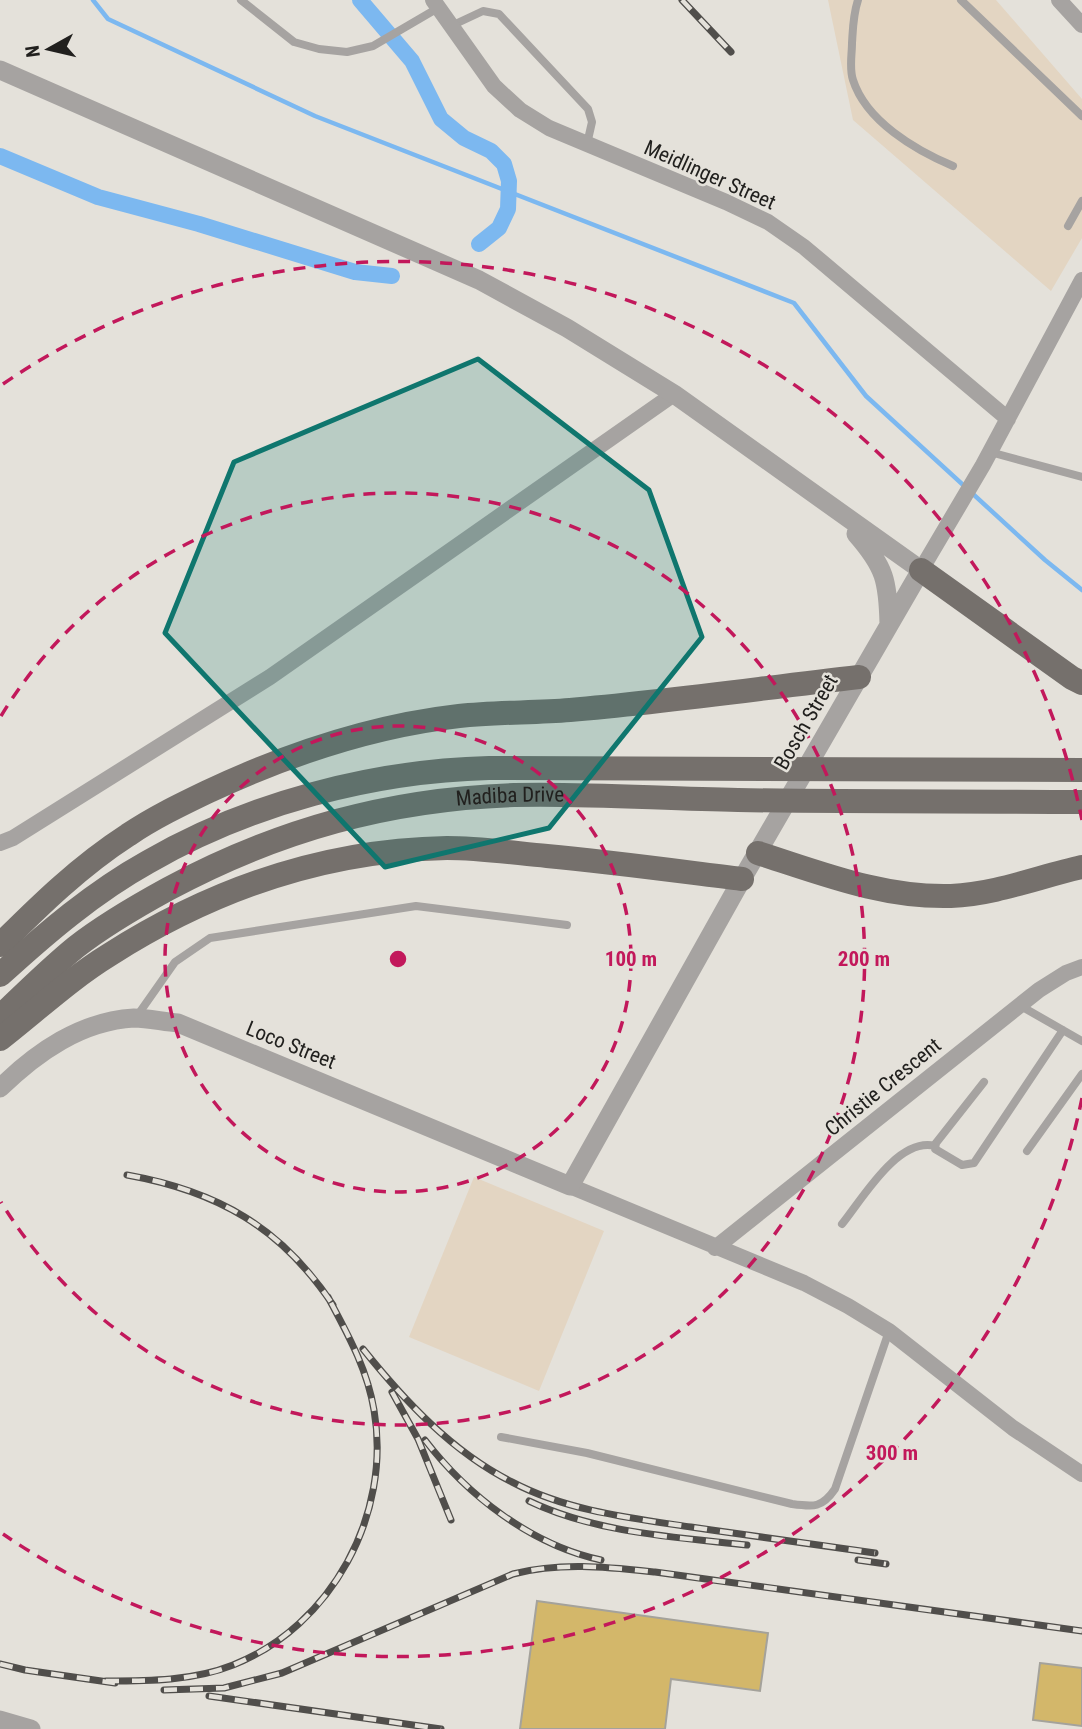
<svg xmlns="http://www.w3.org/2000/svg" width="1082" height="1729" font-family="'Roboto Condensed',sans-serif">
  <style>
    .industrial { fill: #e3d5c2 }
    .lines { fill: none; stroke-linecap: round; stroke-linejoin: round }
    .stream { stroke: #7cb8f0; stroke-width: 4.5 }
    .canal { stroke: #7cb8f0; stroke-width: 16 }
    .building { fill: #d3b76a; stroke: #a4a29b; stroke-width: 2 }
    .service { stroke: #a6a3a1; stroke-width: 8 }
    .minor { stroke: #a6a3a1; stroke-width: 16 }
    .tertiary { stroke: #a6a3a1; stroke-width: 19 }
    .primary { stroke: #75706c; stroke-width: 24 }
    .rail-casing { stroke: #504e4b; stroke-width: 7 }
    .rail { stroke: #e4e1da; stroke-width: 4.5; stroke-dasharray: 13; stroke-linecap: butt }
    .marked { fill: #0f766e; fill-opacity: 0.2; stroke: #0f766e; stroke-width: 5; stroke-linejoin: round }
    .ring { fill: none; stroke: #c2185b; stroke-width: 3.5; stroke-dasharray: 12 9 }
    .labels { text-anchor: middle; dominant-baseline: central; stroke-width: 5; stroke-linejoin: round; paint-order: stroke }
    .street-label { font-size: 21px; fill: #21201e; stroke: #e4e1da }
    .centre { fill: #c2185b; stroke: #e4e1da; stroke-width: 3.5 }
    .ring-label { font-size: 21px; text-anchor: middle; font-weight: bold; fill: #c2185b; stroke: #e4e1da; stroke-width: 5; stroke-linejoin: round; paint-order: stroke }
  </style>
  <rect width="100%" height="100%" fill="#e4e1da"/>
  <path class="industrial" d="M828,0H996L1082,99V238L1051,291L853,120Z
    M474,1177L604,1231L539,1391L409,1337Z"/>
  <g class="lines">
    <path class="stream" d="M93,0L108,19L315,116L794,303L866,396L1045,560L1082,590"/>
    <path class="canal" d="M360,0L412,61L441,119L464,138L491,151L504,164L509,181L508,209L499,228L479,244
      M0,156L98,197L199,224L355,272L392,276"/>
  </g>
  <path class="building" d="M537,1601L768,1633L760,1691L671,1679L665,1729H520Z
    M1040,1663L1082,1668V1726L1033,1720Z"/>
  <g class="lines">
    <path class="service" d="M241,0L294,42L319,49L347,52L373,46L438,8
      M858,0C853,15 853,28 852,43C852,55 849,68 853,80C866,121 915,150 953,166
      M961,0L1082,116
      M451,26L483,11L499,14L588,109L592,122L587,144
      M1068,226L1082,201
      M990,452L1082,477
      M1019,1005L1082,1041
      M137,1016L175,962L210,938L416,906L567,925
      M984,1082L936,1143L935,1149L962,1165L974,1163L1063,1030
      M1027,1151L1082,1074
      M842,1224C863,1198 898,1137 935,1146
      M501,1437L587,1453L792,1504C814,1507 822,1508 835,1489L889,1331"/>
    <path class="minor" d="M433,0L494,86L520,110L549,128L726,202L768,222L804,247L1008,419
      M1059,0L1082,25
      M921,570L983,465L1082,280
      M0,843L13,838L270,677L674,394
      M570,1186L804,1283L848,1306L889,1331L1013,1428L1082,1474
      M715,1248L1039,990L1066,973L1082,967"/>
    <path class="tertiary" d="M0,70L479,280L567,328L674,394L921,570L742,879L570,1186L178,1023C164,1022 148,1018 134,1018C81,1021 37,1052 0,1088
      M856,534C885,567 888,581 889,624
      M0,1720L31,1729"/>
    <g class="primary">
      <path d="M921,570L1072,678L1082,683"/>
      <path d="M758,853C821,873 883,898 951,896C996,894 1038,877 1082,867"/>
      <path d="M0,945C40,905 80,866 128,835C153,818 180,805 207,792C286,755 371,726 459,716C496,712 533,713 570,710C666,702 762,688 859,677"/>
      <path d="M0,975C46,933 94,892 148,862C250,803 373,771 489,768L1082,770"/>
      <path id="s1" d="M0,1017C25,993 49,969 76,947C104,925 137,906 168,889C278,830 389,799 514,795C588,793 663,799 738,800C852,802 967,801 1082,802"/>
      <path d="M0,1039C36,1011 70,979 109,955C211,890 325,850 447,848C480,848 514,853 547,856C612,862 677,871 742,879"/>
    </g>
    <defs>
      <path id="rail" d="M682,0L731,52
        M127,1175C217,1191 281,1227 333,1305
        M363,1349C404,1400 452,1452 512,1482C567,1511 630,1518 691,1527C752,1536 813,1544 875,1553
        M392,1392L418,1439L451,1520
        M425,1440C467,1495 531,1545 601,1560
        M529,1501C596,1533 674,1537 747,1545
        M858,1560L886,1564
        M0,1664L25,1670L115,1683
        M106,1681C149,1681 193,1681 233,1665C332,1626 392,1514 374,1410C367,1368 347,1333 328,1297
        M164,1690L224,1688L282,1673L513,1574C561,1562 606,1567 655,1572L1082,1631
        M209,1696L441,1729"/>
    </defs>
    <use href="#rail" class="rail-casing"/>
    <use href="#rail" class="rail"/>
  </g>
  <path class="marked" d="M478,359L649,490L702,637L549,828L385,867L165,633L234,462Z"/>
  <g class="ring">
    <circle cx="398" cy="959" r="233"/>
    <path d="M1 716A466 466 0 1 1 1 1202"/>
    <path d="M1082 1098A698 698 0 0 1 3 1534M3 384A698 698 0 0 1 1082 820"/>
  </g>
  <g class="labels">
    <g class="street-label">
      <text transform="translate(710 175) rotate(24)">Meidlinger Street</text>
      <text transform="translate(806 722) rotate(-60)">Bosch Street</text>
      <text stroke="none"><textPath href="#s1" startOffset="570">Madiba Drive</textPath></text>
      <text transform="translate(291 1045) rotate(22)">Loco Street</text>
      <text transform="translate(883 1087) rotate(-39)">Christie Crescent</text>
    </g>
  </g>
  <circle cx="398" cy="959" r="10" class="centre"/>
  <g class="ring-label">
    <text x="631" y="966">100 m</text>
    <text x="864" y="966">200 m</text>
    <text x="892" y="1460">300 m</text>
  </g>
  <g transform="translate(49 49) rotate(262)" stroke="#e4e1da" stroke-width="5" paint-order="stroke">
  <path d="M0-5L12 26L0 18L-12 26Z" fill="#21201e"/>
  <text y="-10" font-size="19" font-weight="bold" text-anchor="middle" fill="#21201e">N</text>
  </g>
</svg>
